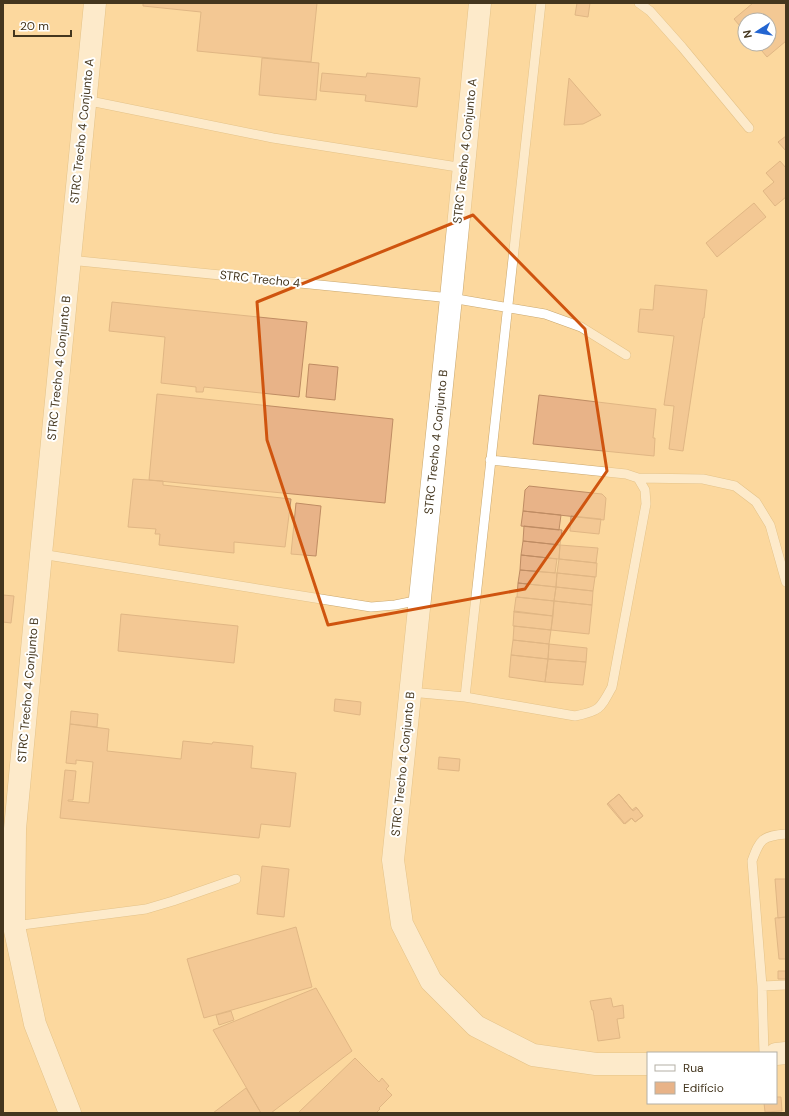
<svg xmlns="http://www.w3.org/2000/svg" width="789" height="1116" font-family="'DM Sans',sans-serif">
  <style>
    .building { fill: #e8b388; stroke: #bf8c63 }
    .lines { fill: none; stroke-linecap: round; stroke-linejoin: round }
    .lane-casing { stroke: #c9a76e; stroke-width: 10 }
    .secondary-casing { stroke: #c9a76e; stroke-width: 23 }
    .lane { stroke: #fff; stroke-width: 9 }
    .secondary { stroke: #fff; stroke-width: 22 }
    .marked { fill: none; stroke: #cf540f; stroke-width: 3; stroke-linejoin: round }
    .labels { text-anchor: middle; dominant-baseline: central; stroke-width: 4; stroke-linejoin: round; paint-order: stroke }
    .street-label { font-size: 12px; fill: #44361e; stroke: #fff }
  </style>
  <rect width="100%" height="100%" fill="#fcd89e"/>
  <path class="building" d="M143,3H317L311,62L197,51L201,12L143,6Z
    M577,3H590L588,17L575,15Z
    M753,3H786V41L767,57L756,44H769V20H745V32L734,19Z
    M262,58L319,63L316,100L259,95Z
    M322,73L366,77L367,73L420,78L417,107L365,101L366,95L320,91Z
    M569,78L601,115L583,124L564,125Z
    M786,136V151L778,142Z
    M780,161L786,168V197L775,206L763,191L774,182L766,173Z
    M754,203L766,217L717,257L706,243Z
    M655,285L707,290L704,318H703L683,451L669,449L674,406L664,405L674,336L638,332L640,309L653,310Z
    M112,302L307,322L299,397L204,387L203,392H196V387L161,383L165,337L109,331Z
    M309,364L338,367L335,400L306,397Z
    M157,394L393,419L385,503L149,480Z
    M539,395L656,409L653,438H655L654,456L533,444Z
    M133,479L163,481V485L291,499L285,547L234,542V553L159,545L160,534H155L156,529L128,527Z
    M529,486L602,494L606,498L604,520L523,511L525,490Z
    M296,503L321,506L316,556L291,554Z
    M523,511L561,515L559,530L521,526Z
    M571,516L601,519L599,534L570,531Z
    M524,526L562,530L560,545L523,541Z
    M523,541L560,545L559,559L521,555Z
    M560,545L598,548L596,563L559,559Z
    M521,555L557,559L555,573L520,570Z
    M559,559L597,563L596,577L557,573Z
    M520,570L557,573L556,587L518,583Z
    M557,573L595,577L593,591L556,587Z
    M518,583L556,587L554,601L517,597Z
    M556,587L593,591L592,605L554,601Z
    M3,595L14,596L11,623L3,622Z
    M516,597L554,601L553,616L514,612Z
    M554,601L592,605L589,634L551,630Z
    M514,611L553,616L551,630L513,626Z
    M121,614L238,626L234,663L118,651Z
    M514,626L551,630L549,644L513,640Z
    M513,640L549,644L548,659L511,655Z
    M549,644L587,648L586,662L548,659Z
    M511,655L548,659L545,682L509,677Z
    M548,659L586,662L583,685L545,682Z
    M335,699L361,702L360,715L334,711Z
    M71,711L98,714L97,727L70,724Z
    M70,724L109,729L107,751L181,759L183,741L212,744L213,742L253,746L251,768L296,773L290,827L261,824L259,838L60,818L65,770L76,771L73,800H68V801L89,803L93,762L76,760V764L66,763Z
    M439,757L460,759L459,771L438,769Z
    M619,794L632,810L636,807L643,816L635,822L631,818L624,824L607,804Z
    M619,794L633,811L637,808L643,816L635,822L632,818L625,824L608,803Z
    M262,866L289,869L284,917L257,914Z
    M775,879H786V917L778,918Z
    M786,917V959H779L775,918Z
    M296,927L312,987L204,1018L187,959Z
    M778,971H786V979H778Z
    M316,988L352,1051L271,1113H261L213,1030Z
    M611,998L613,1007L623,1005L624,1018L617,1019L620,1038L598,1041L593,1010H592L590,1001Z
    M231,1011L234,1020L219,1025L216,1015Z
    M355,1058L379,1082L382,1078L389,1086L386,1089L392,1095L379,1108L380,1109L376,1113H298Z
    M246,1088L261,1113H213Z
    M776,1097H781L782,1111L765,1112L764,1103H776Z"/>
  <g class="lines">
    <defs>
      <path id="lane" d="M639,3L650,11L682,47L749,128
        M85,100L273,138L464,168
        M69,260L451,298L545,314L581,327L626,355
        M638,478L703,479L735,486L756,502L770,525L786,582
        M41,554L371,607L395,605L420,600
        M410,692L465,697L575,716C600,711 600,709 612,687L646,504L645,490L638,478L626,474L490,460
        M465,697L541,3
        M14,926L146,909L173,901L236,879
        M762,986L786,985
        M764,1053L762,986L752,861C760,839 762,836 786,834"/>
      <path id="secondary" d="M480,3L451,298L393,860L402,924L431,981L476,1026L533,1055L596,1064H648
        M776,1054L786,1053
        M70,1113L35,1024L14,926L15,829L41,554L95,3"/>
    </defs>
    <use href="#lane" class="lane-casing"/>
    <use href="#secondary" class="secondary-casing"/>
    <use href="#lane" class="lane"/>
    <use href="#secondary" class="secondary"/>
  </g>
  <path d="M0 0H789V1116H0ZM473,215L585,329L607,471L525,589L328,625L267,440L257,302Z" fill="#fcd89e" fill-opacity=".55" fill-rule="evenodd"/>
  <path class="marked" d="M473,215L585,329L607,471L525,589L328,625L267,440L257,302Z"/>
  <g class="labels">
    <g class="street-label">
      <text transform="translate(82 131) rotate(-84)">STRC Trecho 4 Conjunto A</text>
      <text transform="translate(465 151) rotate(-84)">STRC Trecho 4 Conjunto A</text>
      <text transform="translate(260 279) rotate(6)">STRC Trecho 4</text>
      <text transform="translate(59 368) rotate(-84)">STRC Trecho 4 Conjunto B</text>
      <text transform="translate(436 442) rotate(-84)">STRC Trecho 4 Conjunto B</text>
      <text transform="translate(28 690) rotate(-85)">STRC Trecho 4 Conjunto B</text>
      <text transform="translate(403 764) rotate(-84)">STRC Trecho 4 Conjunto B</text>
    </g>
  </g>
  <rect width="789" height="1116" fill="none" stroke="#44361e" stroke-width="8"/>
  <rect x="647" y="1052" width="130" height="52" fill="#ffffff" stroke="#b4afa5"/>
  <rect x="655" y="1065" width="20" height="6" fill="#ffffff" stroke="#b4afa5"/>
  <text x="683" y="1072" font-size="12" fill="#44361e">Rua</text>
  <rect x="655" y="1082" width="20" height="12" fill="#e8b388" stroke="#b4afa5"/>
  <text x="683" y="1092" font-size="12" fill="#44361e">Edifício</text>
  <g transform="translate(757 32) rotate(258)"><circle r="19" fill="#ffffff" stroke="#b4afa5"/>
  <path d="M0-3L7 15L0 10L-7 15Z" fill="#2365d1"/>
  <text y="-6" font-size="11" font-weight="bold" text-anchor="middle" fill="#44361e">N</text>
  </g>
  <path d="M14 30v6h57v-6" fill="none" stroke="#44361e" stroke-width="2"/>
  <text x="20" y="30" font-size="12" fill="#44361e" stroke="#ffffff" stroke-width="3" paint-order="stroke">20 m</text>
</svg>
